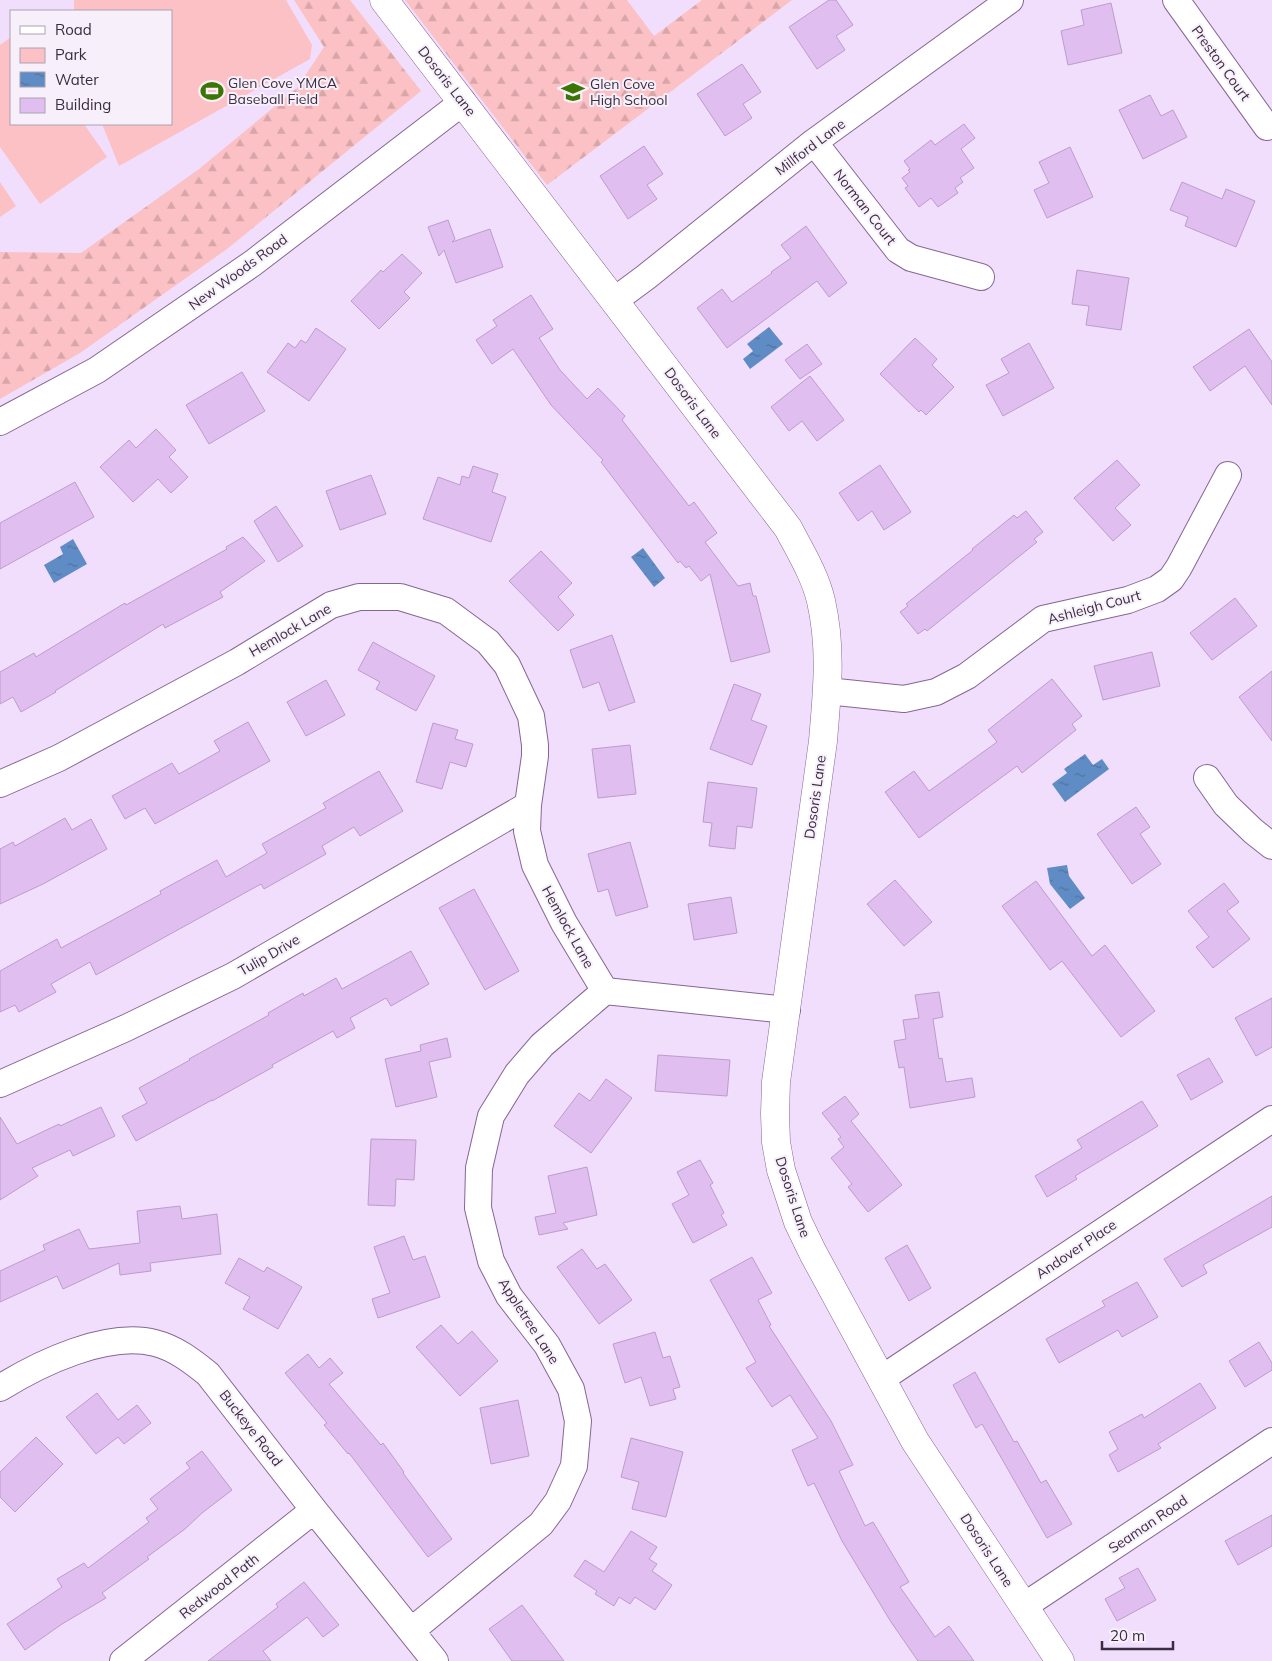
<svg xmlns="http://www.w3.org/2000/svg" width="1272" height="1661" font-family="Mulish,sans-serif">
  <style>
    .forest { fill: url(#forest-firs) }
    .park { fill: #fbc1c4 }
    .water { fill: url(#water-ripples) }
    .building { fill: #e0bff0; stroke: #bc9ccb }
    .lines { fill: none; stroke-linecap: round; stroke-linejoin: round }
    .street-casing { stroke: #856793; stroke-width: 28 }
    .secondary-casing { stroke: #856793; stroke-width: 29 }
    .street { stroke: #fff; stroke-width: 26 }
    .secondary { stroke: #fff; stroke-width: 28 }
    .labels { text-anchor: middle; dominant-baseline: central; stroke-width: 4; stroke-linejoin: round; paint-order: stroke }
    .street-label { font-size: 14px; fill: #3a2d40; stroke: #f7f0fa }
    .poi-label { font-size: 14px; fill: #3a2d40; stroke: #f7f0fa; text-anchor: start }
  </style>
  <defs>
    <pattern id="forest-firs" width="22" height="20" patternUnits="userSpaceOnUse" patternTransform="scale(1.25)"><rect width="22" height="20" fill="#fbc1c4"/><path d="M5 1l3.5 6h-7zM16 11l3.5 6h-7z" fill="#d8a6a9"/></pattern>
    <pattern id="water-ripples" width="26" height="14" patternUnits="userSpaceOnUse" patternTransform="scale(1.25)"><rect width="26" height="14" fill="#5f8cc4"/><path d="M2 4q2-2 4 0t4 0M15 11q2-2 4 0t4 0" fill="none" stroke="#4f73a1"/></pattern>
  </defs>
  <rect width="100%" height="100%" fill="#f1defc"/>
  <path class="forest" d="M294,0H350L421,91L227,249L80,353L0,399V252L81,253L199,169L297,88L324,47Z
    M405,0H627L654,36L702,0H792L547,185Z"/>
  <path class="park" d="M74,0H286L312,45L310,59L119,166L102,124H171V11H74Z
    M11,37V124H84L107,157L40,204L0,147V45Z
    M0,182L16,206L0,217Z"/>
  <path class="water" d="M769,327L783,344L750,369L743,359L753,351L747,344Z
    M73,539L87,564L54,583L44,565L63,554L60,547Z
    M643,548L665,578L654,587L631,557Z
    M1085,754L1093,765L1102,759L1109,769L1065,802L1052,784L1067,773L1064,769Z
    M1067,865L1069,876L1085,898L1070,909L1050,884L1047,868Z"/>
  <path class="building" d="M829,0H836L853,25L836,36L845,50L817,69L789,27Z
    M1111,3L1122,53L1068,65L1061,31L1084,25L1081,10Z
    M742,64L761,92L743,104L752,118L725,136L697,94Z
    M1150,95L1161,116L1173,110L1187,137L1143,159L1119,110Z
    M964,124L975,138L961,149L974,168L960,178L963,182L955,188L958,193L938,207L931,198L919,207L905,188L908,186L902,178L910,172L908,170L910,169L904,161L931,140L935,145Z
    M644,146L663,174L647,185L657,199L628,219L600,176Z
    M1070,147L1093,197L1047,218L1034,190L1049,183L1039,162Z
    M1182,182L1222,199L1226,189L1255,201L1236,247L1185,226L1188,217L1170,210Z
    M448,220L455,239L452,242L490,229L503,267L456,283L444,250L439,256L428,227Z
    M806,226L847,283L829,297L817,281L727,348L697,308L722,289L732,302L772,273L771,272L791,258L781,245Z
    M402,254L422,273L404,292L410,298L379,329L351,301L381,270L383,272Z
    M1077,270L1129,278L1121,330L1086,325L1089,306L1072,304Z
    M531,295L553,329L539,338L560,370L587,399L598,388L625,416L622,420L689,506L694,502L717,533L705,542L738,586L750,583L753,596H756L770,652L731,662L710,574L701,581L689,566L686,568L680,561L678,563L601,462L603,460L551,405L513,349L492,364L476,340L497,326L493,320Z
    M316,328L346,349L309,401L267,372L288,343L295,348L301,340L306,343Z
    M1249,329L1272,362V405L1245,366L1210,391L1193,367Z
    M915,338L937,359L932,365L954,387L926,415L921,410L919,412L880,374Z
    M1029,343L1054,388L1003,416L986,385L1009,373L1001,359Z
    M807,344L822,364L800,379L785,360Z
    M242,372L265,411L209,444L186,405Z
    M810,376L844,420L817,441L802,421L789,431L771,407Z
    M156,429L176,450L169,457L188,477L171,493L158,479L133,502L100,467L129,440L136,448Z
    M1117,460L1140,485L1115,508L1131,525L1113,541L1074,498Z
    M880,465L911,512L884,530L872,511L858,521L839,493Z
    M473,466L498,474L492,492L506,497L491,542L423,519L438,477L460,485L462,476L469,478Z
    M371,475L386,514L340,530L326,491Z
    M75,482L94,517L0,569V523Z
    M276,506L303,546L278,562L254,521Z
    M1026,511L1043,532L1034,539L1037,542L927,631L925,629L918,634L900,612L908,606L906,604L973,550L972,549L1014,515L1017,518Z
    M243,537L265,561L220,592L223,597L165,628L163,624L55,691L56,692L21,712L13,697L0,704V672L34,653L36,657L125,603L126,605L227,549L226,547Z
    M541,551L572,583L558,597L574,615L558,631L509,581Z
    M1235,598L1257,626L1212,660L1190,633Z
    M612,635L635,702L609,711L599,682L583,688L570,650Z
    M373,642L435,676L416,711L376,689L380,682L358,670Z
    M1152,652L1160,686L1103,700L1094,666Z
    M1272,671V741L1239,697Z
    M1052,679L1082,716L1072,724L1076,730L1022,773L1017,766L919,838L885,792L914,771L929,791L997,742L988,730Z
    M326,680L345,715L306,736L287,702Z
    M734,684L761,694L751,720L767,726L752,765L710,749Z
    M248,722L270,761L155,824L145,808L125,819L112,796L172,763L179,774L220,751L214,741Z
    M433,723L458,730L455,739L473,744L466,767L450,762L442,789L416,782Z
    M630,745L636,794L598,798L592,749Z
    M379,771L403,811L360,836L354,827L322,846L326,854L264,889L261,884L96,975L90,962L51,984L56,992L19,1012L15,1005L0,1012V971L57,939L61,948L161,894L160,891L217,860L226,877L267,853L262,844L326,808L323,803Z
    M708,782L757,788L752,828L737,826L735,849L709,846L712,823L703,822Z
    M1136,807L1150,827L1140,834L1161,864L1132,884L1097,834Z
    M65,818L72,830L91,819L107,849L43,884L0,904V849L13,842L15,846Z
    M630,842L648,907L616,916L608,889L598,892L588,854Z
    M895,880L932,922L904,946L867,904Z
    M1036,881L1092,956L1105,945L1155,1011L1121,1037L1062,961L1050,970L1002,906Z
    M1224,883L1239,902L1227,911L1250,939L1213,968L1196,947L1209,937L1188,911Z
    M474,889L519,971L485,990L439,908Z
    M731,897L737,933L694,940L688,904Z
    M411,951L429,984L391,1006L386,998L350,1018L355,1028L337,1038L333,1031L272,1065L273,1067L212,1101V1100L136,1141L122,1116L147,1103L139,1088L190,1060L189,1059L269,1015L268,1013L303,993L304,996L336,978L342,989Z
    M939,992L943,1017L933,1019L939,1059L942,1058L946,1082L972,1078L975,1097L910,1108L904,1067L899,1068L894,1041L906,1039L903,1020L919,1018L915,995Z
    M1272,998V1047L1256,1056L1235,1018Z
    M447,1038L451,1057L429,1062L437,1097L396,1107L385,1059L421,1051L420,1045Z
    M658,1055L730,1060L727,1096L655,1091Z
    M1209,1058L1223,1082L1191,1100L1177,1075Z
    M606,1079L632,1098L591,1153L554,1126L579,1093L590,1101Z
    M845,1096L859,1114L851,1121L902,1185L868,1212L848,1187L852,1184L831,1158L844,1147L838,1139L841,1137L822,1113Z
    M1142,1101L1158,1126L1075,1176L1077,1179L1047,1197L1035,1176L1082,1148L1077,1140Z
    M101,1107L115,1136L73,1156L70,1150L32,1168L38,1176L0,1200V1117L17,1144L59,1124L60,1126Z
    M371,1139L416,1140L414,1180L396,1179L395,1206L368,1205Z
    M700,1160L713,1183L710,1185L724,1213L721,1215L727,1225L693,1243L672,1204L689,1195L677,1172Z
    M587,1167L597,1215L563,1223L568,1229L539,1235L535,1217L556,1213L548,1176Z
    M1272,1196V1227L1203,1265L1207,1273L1182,1287L1164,1259Z
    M180,1206L182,1219L217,1214L221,1254L150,1263L151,1271L120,1275L119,1263L63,1289L57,1276L0,1302V1271L45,1250L43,1245L79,1229L89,1249L140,1243L137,1211Z
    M404,1236L413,1260L425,1256L440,1297L378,1318L372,1299L390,1293L374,1247Z
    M907,1245L931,1288L909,1301L885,1258Z
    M582,1249L597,1269L605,1264L632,1300L599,1324L557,1267Z
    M752,1257L772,1293L758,1300L771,1325L769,1326L831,1421L853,1465L839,1471L865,1526L873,1522L909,1582L900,1587L935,1637L949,1626L974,1661H918L891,1622L842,1541L814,1483L808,1486L792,1450L818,1438L790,1395L772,1407L746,1368L756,1362L710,1280Z
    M239,1258L264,1272L267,1267L302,1287L278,1329L243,1309L250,1297L225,1283Z
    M1137,1282L1158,1317L1122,1337L1118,1330L1059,1363L1046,1339L1105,1306L1102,1301Z
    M441,1325L458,1344L472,1331L498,1361L460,1396L416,1347Z
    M655,1332L663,1358L670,1356L680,1387L673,1389L676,1399L650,1406L641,1377L625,1383L613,1344Z
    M1259,1342L1272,1363V1370L1245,1387L1229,1361Z
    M308,1354L319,1368L330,1358L343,1373L329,1384L381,1445L383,1443L404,1472L403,1473L452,1539L428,1557L349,1453L348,1454L324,1425L327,1423L285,1373Z
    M975,1372L1014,1442L1017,1441L1041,1483L1046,1480L1072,1524L1047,1538L982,1424L976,1428L953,1385Z
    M1200,1383L1216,1408L1158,1444L1161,1448L1118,1472L1109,1455L1118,1449L1109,1432L1142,1414L1144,1418Z
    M97,1393L118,1420L137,1405L151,1423L124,1444L118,1437L96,1454L66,1417Z
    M518,1400L529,1456L491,1464L480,1408Z
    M36,1437L63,1464L15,1512L0,1497V1472Z
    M631,1438L683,1452L666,1517L632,1509L639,1482L621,1477Z
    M202,1451L232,1490L202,1513L185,1529L147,1557L149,1559L102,1593L106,1598L62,1624L25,1650L7,1624L62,1587L57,1579L84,1563L88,1568L149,1522L146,1518L158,1509L150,1499L190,1468L186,1463Z
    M1272,1515V1546L1238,1565L1225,1541Z
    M631,1531L657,1547L649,1559L657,1564L652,1571L672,1585L655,1610L635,1597L630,1604L619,1597L614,1606L595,1594L597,1591L574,1576L585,1560L604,1572Z
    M1138,1568L1156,1600L1117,1621L1105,1599L1125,1588L1119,1578Z
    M304,1582L339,1625L323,1637L307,1617L263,1651L271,1661H208L278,1607L276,1604Z
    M522,1605L564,1661H512L489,1629Z"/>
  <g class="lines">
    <defs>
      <path id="street" d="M1176,0L1267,127
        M814,142L898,250L911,258L981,277
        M615,300L646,277L814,142L1010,0
        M0,422L97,370L253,263L463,102
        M827,691L904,699L936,692L967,676L1043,619L1128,600L1157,589L1171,579L1179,567L1228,475
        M1207,778L1226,805L1253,831L1272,846
        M0,784L59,758L237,662L331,605L359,597H400L446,611L488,642L507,665L531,716L535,745V756L528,805L527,831L535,865L564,923L605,991
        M0,1084L126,1028L233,976L528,805
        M881,1379L1272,1119
        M0,1388C40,1363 107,1331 155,1343C175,1348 192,1361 208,1374L314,1510L435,1661
        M1024,1606L1272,1441
        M411,1631L541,1524L558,1501L574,1466L578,1421L571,1389L547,1345L509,1296L491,1261L478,1208L479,1168L491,1116L517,1074L542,1045L605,991L787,1010
        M123,1661L314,1510"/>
      <path id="secondary" d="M384,0L788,528C800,551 815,575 821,601C832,649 827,693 823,741L776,1082L775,1114L776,1142L781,1170L798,1222L813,1253L915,1441L1060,1661"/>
    </defs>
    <use href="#street" class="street-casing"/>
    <use href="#secondary" class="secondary-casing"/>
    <use href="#street" class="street"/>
    <use href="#secondary" class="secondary"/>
  </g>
  <defs>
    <symbol id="stadium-bare" viewBox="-9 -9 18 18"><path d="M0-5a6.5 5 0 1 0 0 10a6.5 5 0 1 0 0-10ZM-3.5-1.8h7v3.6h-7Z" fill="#3d7504" stroke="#f7f0fa" stroke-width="2.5" paint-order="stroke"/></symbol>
    <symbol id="school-bare" viewBox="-9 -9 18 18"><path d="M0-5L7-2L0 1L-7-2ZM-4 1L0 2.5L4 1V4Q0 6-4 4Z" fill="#3d7504" stroke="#f7f0fa" stroke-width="2.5" paint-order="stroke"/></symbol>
  </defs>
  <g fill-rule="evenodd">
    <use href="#stadium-bare" x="196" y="75" width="32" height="32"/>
    <use href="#school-bare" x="557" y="76" width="32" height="32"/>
  </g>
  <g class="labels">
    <g class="street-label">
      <text transform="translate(1221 63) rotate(54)">Preston Court</text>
      <text transform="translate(447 81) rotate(52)">Dosoris Lane</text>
      <text transform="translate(810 147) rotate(-37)">Millford Lane</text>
      <text transform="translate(865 207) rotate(52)">Norman Court</text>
      <text transform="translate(238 272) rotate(-36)">New Woods Road</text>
      <text transform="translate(693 403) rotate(53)">Dosoris Lane</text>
      <text transform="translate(1094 607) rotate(-15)">Ashleigh Court</text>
      <text transform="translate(290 630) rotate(-30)">Hemlock Lane</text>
      <text transform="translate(815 797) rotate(-82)">Dosoris Lane</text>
      <text transform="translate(568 927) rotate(61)">Hemlock Lane</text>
      <text transform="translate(269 955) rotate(-30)">Tulip Drive</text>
      <text transform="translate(793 1197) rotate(72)">Dosoris Lane</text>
      <text transform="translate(1076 1249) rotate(-34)">Andover Place</text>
      <text transform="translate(529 1321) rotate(57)">Appletree Lane</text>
      <text transform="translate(251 1428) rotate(52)">Buckeye Road</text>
      <text transform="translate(1148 1524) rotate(-34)">Seaman Road</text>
      <text transform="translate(987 1550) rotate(57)">Dosoris Lane</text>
      <text transform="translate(219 1586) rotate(-38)">Redwood Path</text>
    </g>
    <g class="poi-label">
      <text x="228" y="83">Glen Cove YMCA<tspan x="228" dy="16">Baseball Field</tspan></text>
      <text x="590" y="84">Glen Cove<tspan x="590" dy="16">High School</tspan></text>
    </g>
  </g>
  <rect x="10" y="10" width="162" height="115" fill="#f7f0fa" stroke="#aba2b0"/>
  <rect x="20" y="26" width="25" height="8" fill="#ffffff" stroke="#aba2b0"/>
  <text x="55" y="35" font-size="15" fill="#3a2d40">Road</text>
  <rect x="20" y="48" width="25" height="15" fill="#fbc1c4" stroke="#aba2b0"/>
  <text x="55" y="60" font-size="15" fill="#3a2d40">Park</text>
  <rect x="20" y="72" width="25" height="15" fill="url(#water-ripples)" stroke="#aba2b0"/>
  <text x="55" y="85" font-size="15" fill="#3a2d40">Water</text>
  <rect x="20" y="98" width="25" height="15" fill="#e0bff0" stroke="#aba2b0"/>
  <text x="55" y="110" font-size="15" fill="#3a2d40">Building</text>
  <path d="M1102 1641v8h71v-8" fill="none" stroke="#3a2d40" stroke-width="2.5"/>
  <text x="1110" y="1641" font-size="15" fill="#3a2d40" stroke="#f7f0fa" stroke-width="4" paint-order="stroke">20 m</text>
</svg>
